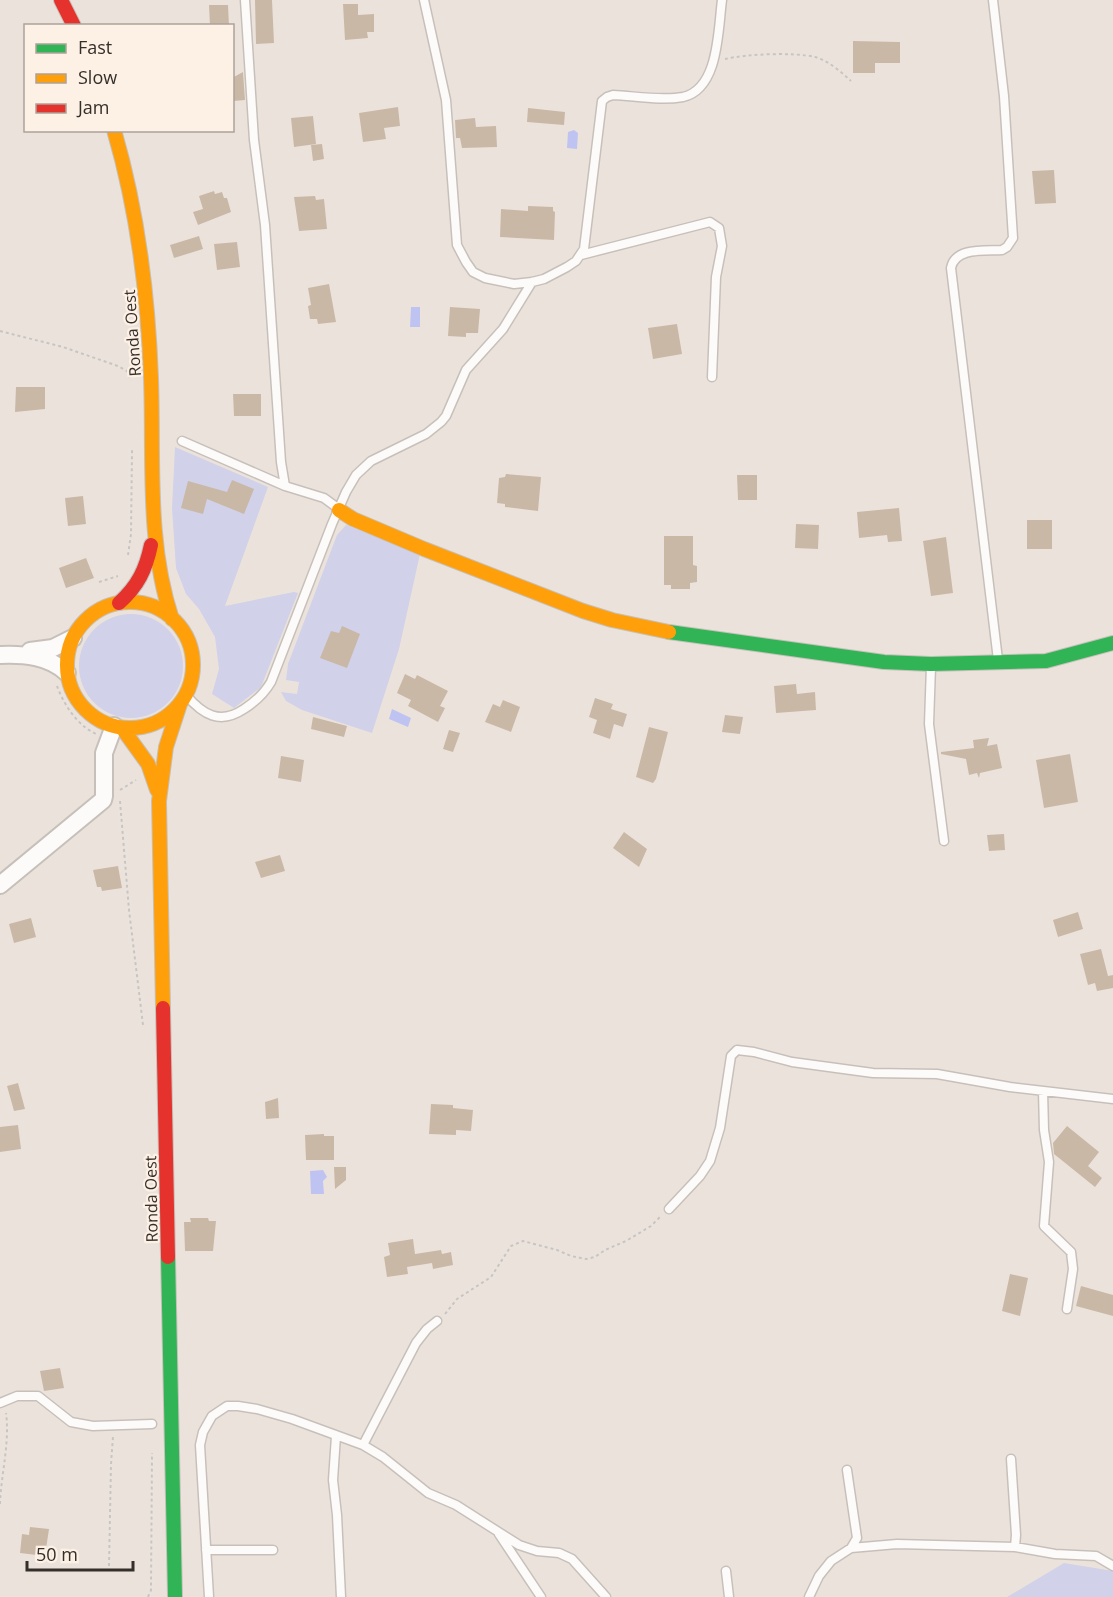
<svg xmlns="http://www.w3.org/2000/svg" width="1113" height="1597" font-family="'Open Sans',sans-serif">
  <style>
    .green { fill: #d1d1e9 }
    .water { fill: #bfc3f1 }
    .building { fill: #cab8a7 }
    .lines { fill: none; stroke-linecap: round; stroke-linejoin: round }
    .lane-casing { stroke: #c7c0ba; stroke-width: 11 }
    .street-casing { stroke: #c7c0ba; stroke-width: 20 }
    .fast-casing { stroke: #c7c0ba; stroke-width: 16 }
    .slow-casing { stroke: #c7c0ba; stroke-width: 16 }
    .jam-casing { stroke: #c7c0ba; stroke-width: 16 }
    .path { stroke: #c7c5c3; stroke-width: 2; stroke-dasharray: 3 3; stroke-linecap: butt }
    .lane { stroke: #fcfbfa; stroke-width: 8 }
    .street { stroke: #fcfbfa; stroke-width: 16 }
    .fast { stroke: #30b455; stroke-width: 14 }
    .slow { stroke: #ff9f0a; stroke-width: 14 }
    .jam { stroke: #e5322d; stroke-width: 14 }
    .labels { text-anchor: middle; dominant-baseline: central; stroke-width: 4.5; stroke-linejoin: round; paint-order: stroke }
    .street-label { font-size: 16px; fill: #352f2a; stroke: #fdf0e5 }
  </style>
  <rect width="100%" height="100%" fill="#ebe3db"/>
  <path class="green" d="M175,447L268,487L225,606L294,592L298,593L261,687L234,708L212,694L219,669L215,637L199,609L186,594L176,568L172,508Z
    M346,525L420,554L399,649L372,733L302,710L286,701L281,692L297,694L299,682L286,680L288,664L337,535Z
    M79 666a52 52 0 1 1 104 0a52 52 0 1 1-104 0Z
    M1064,1563L1113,1571V1597H1007Z"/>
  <path class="water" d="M574,130L578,133L577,149L567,148L568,132Z
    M411,307H420V327H410Z
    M392,709L411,718L408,727L389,719Z
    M323,1170L327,1177L323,1181L324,1194H311L310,1171Z"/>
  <path class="building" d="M255,0H272L274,43L256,44Z
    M343,4H358V15L374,14V32H367L368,38L345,40Z
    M209,5H228L229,26H210Z
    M853,41L900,42V63H875V73H853Z
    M243,72L245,100L233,101L232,78Z
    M398,107L400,126L384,128L386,139L363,142L359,113Z
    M528,108L565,112L564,125L527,122Z
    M313,116L316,144L294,147L291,118Z
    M475,118L476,127L496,126L497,147L462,148L460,138H456L455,120Z
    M322,144L324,159L313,161L311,145Z
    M1054,170L1056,203L1035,204L1032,171Z
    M214,191L215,194L222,192L224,198H227L231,212L198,225L193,212L203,209L199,196Z
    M315,196L316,200L324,199L327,229L299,231L294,197Z
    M528,206L553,207V211L555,212L554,240L500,237L501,209L528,211Z
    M199,236L203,249L174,258L170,245Z
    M237,242L240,267L217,270L214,244Z
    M329,284L336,322L318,324L317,319H310L308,306L311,305L308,288Z
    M450,307L480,309L478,333H466V337L448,336Z
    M677,324L682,354L653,359L648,328Z
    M16,387H45V409L15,412Z
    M233,394H261V416H234Z
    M506,474L541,477L538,511L505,507V504L497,503L499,478L505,477Z
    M737,475H757V500H738Z
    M232,480L254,489L244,514L207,499L203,514L181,508L188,481L227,492Z
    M83,496L86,524L68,526L65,498Z
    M899,508L902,541L888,542L887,535L859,538L857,512Z
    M1027,520H1052V549H1027Z
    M796,524L819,525L818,549L795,548Z
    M664,536H693V565L697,566V582L690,583V589H671V585H664Z
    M946,537L953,593L931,596L923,541Z
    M86,558L94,578L66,588L59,568Z
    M342,626L360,634L347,668L320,658L331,631L339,633Z
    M405,674L415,679L417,675L448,691L440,706L445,708L438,722L408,706L411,700L397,693Z
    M796,684L797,694L815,692L816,710L776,713L774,686Z
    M595,698L613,704L611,709L627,714L623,727L614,724L610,739L593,733L597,720L589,717Z
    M503,700L520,707L511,732L485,722L493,704L500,707Z
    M725,715L743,717L740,734L722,732Z
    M313,717L347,726L344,737L311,729Z
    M649,727L668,732L656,779L653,783L636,777Z
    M449,730L460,733L453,752L443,749Z
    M989,738L987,746L997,744L1002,768L980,773L979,778L977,773L969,775L966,759L941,754V752L974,748L973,740Z
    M1070,754L1078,802L1044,808L1036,760Z
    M281,756L304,760L301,782L278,778Z
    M624,832L647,849L639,867L613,848Z
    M1004,834L1005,850L989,851L987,835Z
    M280,855L285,871L261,878L255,862Z
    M118,866L122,888L102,891L101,887H97L93,870Z
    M1078,912L1083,929L1058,937L1053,920Z
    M31,918L36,937L14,943L9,924Z
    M1101,949L1108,976L1113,975V988L1097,991L1095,983L1088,985L1080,954Z
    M18,1083L25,1109L14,1111L7,1086Z
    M278,1098L279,1118L266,1119L265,1102Z
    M431,1104L453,1105V1108L473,1110L471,1131L456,1130V1135L429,1134Z
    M18,1125L21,1149L0,1152V1127Z
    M1067,1126L1099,1152L1088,1166L1102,1178L1095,1187L1054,1154L1053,1143Z
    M324,1134V1136H334V1160H306L305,1135Z
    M334,1167H346V1180L335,1189Z
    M190,1218H208L209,1221H216L213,1251H185L184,1222H191Z
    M413,1239L415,1254L441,1250L442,1254L451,1252L453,1265L433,1269L432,1263L407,1267L408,1274L387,1277L384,1257L390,1255L388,1243Z
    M1010,1274L1028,1278L1020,1316L1002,1311Z
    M1081,1286L1113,1295V1316L1076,1306Z
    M60,1368L64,1388L44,1391L40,1371Z
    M30,1527L49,1529L45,1556L20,1553L22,1534L29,1535Z"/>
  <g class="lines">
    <defs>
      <path id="lane" d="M245,0L254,140L265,225L281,462L285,486L324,498L339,509
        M424,0L446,100L457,245L466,262L473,272L485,278L514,284L532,282L544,279L567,267L576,261L584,249L602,101L607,97L613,95C635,96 661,101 683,97C719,89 718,30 722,0
        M993,0L1004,96L1013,238L1007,247L1002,250C985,251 955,247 951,268L998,660
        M581,255L710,222L719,228L722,246L716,277L712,377
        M182,441L285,486
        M931,666L929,724L944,841
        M186,695C203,715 220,725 244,709C255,702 264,694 271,682L332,524L346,492L356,475L371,461L426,434L441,422L446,416L466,370L503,329L532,282
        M1043,1091L1044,1130L1049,1162L1044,1226L1071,1252L1073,1269L1067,1309
        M669,1209L700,1176L710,1161L720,1128L731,1056L737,1050L754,1052L792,1062L873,1073L937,1074L1010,1087L1113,1099
        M0,1403L17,1396H38L71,1422L93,1426L152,1424
        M336,1436L333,1480L337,1515L341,1597
        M363,1445L416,1343L427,1329L437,1321
        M1011,1459L1016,1535L1015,1547
        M847,1470L857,1538L851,1548
        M499,1534L541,1597
        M206,1550H273
        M726,1571L729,1597
        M209,1597L200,1445L203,1432L212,1416L227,1406H238L257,1409L292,1419L363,1445L383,1457L428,1493L456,1505L519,1545L537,1551L559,1553L572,1559L606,1597
        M809,1597L819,1576L831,1561L851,1548L897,1544L1015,1547L1055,1554L1096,1556L1113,1566"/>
      <path id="street" d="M30,651L53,648L73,638
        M0,655C24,654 49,656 67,673
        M0,885L103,800L104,796V753L114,726"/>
      <path id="fast" d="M669,632L884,662L931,664L1046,661L1113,643
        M168,1257L175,1597"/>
      <path id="slow" d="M114,130C138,212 148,294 151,378C154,459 146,541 172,619
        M339,510L353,519L424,549L583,611L612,620L669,632
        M67 665a63 63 0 1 1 126 0a63 63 0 1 1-126 0Z
        M122,728L148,764L157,790
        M163,1008L159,801L166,747L180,704"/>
      <path id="jam" d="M61,0L74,26
        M119,603C138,586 146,569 151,545
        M163,1008L168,1257"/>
    </defs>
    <use href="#lane" class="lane-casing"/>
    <use href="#street" class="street-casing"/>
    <use href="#fast" class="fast-casing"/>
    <use href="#slow" class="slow-casing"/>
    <use href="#jam" class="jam-casing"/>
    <path class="path" d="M725,59C747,54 793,52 815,57C829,61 841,72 851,81
      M0,331L63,347L118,366L127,371L131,381
      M128,555L131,534L132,450
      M99,582L118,576
      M57,686C64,705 77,725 96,734
      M120,790L136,780
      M120,801L129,910L143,1025
      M445,1314L457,1299L491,1277L511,1246L523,1241L557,1250L571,1256L586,1259L595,1257L605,1250L626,1241L651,1226L660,1217
      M0,1504C1,1474 10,1443 6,1413
      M109,1566L111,1464L113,1437
      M148,1597L151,1590L152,1453"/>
    <use href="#lane" class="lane"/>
    <use href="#street" class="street"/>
    <use href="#fast" class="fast"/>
    <use href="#slow" class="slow"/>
    <use href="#jam" class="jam"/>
  </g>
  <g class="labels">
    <g class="street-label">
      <text transform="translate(132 333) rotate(-94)">Ronda Oest</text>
      <text transform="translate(151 1199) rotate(-91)">Ronda Oest</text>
    </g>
  </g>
  <rect x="24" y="24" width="210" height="108" fill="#fdf0e5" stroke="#ada39a" stroke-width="1.5"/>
  <rect x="36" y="44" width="30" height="9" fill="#30b455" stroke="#ada39a" stroke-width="1.5"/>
  <text x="78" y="54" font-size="18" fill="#352f2a">Fast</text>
  <rect x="36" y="74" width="30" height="9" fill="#ff9f0a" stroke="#ada39a" stroke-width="1.5"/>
  <text x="78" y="84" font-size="18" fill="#352f2a">Slow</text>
  <rect x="36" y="104" width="30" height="9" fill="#e5322d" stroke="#ada39a" stroke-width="1.5"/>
  <text x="78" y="114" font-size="18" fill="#352f2a">Jam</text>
  <path d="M27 1561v9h106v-9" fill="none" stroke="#352f2a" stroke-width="3"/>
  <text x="36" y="1561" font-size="18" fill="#352f2a" stroke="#fdf0e5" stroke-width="4.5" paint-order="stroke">50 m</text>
</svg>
